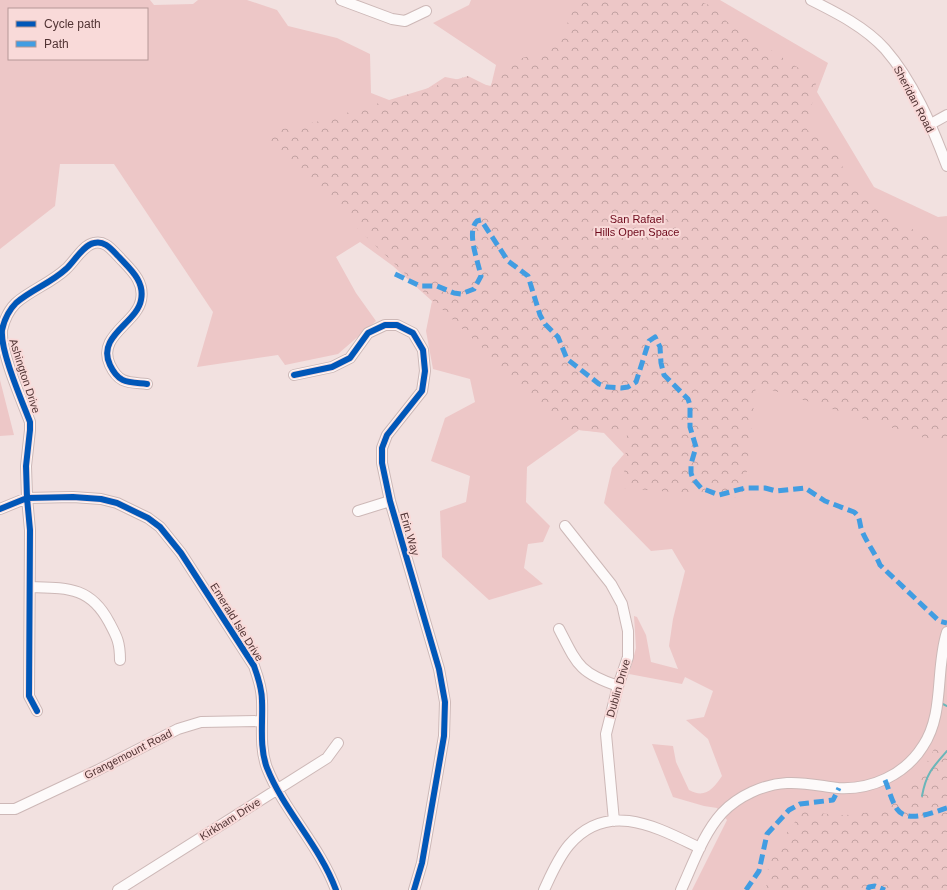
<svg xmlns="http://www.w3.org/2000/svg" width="947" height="890" font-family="Helvetica,sans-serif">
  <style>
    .grass { fill: #edc7c7; fill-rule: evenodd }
    .park { fill: url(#park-crowns) }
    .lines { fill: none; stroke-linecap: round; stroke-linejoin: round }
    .stream { stroke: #6ab6b9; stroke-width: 2 }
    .minor-casing { stroke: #cdb8b7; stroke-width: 12 }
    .minor { stroke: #fdfafa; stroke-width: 10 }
    .quiet { stroke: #419de2; stroke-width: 5; stroke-dasharray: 10 5; stroke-linecap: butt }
    .cycleway-casing { stroke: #f9dad9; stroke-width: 8 }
    .cycleway { stroke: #0057b8; stroke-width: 6 }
    .labels { text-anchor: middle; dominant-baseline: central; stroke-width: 4; stroke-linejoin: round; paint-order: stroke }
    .street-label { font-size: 11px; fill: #513434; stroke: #f9dad9 }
    .park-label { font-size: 11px; fill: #6d091b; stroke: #f9dad9 }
  </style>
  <defs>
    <pattern id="park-crowns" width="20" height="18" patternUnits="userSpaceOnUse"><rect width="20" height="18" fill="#edc7c7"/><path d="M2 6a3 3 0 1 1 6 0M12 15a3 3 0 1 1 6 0" fill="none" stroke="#c2a2a2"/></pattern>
  </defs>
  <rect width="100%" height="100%" fill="#f2e1e0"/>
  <path class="grass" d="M0,0H150L154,5L193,4L198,0H247L277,10L288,26L337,38L370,54L371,93L402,105L445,77L491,86L496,65L433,23L469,5L471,0H720L828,63L817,92L874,187L938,217L947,216V890H692L727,820L717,808L704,806L673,797L652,744L673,746L676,762L689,790C705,799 713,789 722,776L708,739L686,720L704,717L713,691L685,677L682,684L629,674L636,648L634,616L637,617L646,635L651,662L678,669L669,646L673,619L685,571L672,549L651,551L604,503L612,468L624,454L604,433L579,430L527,467L526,502L550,526L543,542L528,544L524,568L543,584L489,600L442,557L440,511L466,502L470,476L431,461L445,418L475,402L470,379L433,369L426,331L432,301L393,266L360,242L336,257L356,293L376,321L338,354L285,365L278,355L197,367L213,312L114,164H60L55,206L0,249ZM9,9H147V59H9Z
    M0,380L14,435L0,436Z"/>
  <path class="park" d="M577,0H695L729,12L726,21L811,76L817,78L807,130L835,143L847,181L877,210L947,248V445L756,385L744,498L623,488L627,434L567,429L259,134L320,121L468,76L490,87L501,65L558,46Z
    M947,744V890H766L769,857L803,811C817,812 830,815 843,815C887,816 918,784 935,747Z"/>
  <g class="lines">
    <path class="stream" d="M941,703L947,706
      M922,796C926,774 932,768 947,751"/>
    <defs>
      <path id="minor" d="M341,0L392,19L405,21L426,11
        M811,0C837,13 865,27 885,49C913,81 932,126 947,166
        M929,125L947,115
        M294,375L332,367L350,358L368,333L385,325H397L413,333L423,350L425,371L422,391L387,435L382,448V463L390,501L439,669L445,702L444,736L422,863L414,890
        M0,509L27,498L73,497L101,499L117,503L148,518L160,527L181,553L254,666C258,677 262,689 262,701C263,723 259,747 267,768C284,811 320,846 336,890
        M358,511L390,501
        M565,526L611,584L622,604L628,631V657L618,686L606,734L614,821
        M30,587C66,588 90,586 109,622C117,637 120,642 120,660
        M559,629C577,664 579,673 618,686
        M37,711L29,696L30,530L27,498L26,466L30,430V422C22,401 0,351 2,330C4,321 9,310 16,303C31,290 51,283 66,269C74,262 83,245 94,243C105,240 112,250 119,257C130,269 145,281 141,300C137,323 96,336 110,365C119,384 128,382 147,384
        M0,809H15L98,770L178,729L201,722L262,721
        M118,890L327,758L338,743
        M544,890C551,875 558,858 569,845C608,799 658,828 700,848
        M681,890C693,864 703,834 722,813C738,796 764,784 787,783C804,782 821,786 838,788C871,790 905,775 923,746C945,713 935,669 947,632"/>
    </defs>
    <use href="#minor" class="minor-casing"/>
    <use href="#minor" class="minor"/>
    <path class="quiet" d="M395,274L420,286H437L454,293L461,294L474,289L481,276C478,261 466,232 477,221L481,220L508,261L528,276L540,315L545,324L558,337L567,359L599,384L607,387L621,388L628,387L636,382L649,341L655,337L660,347L661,363L664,375L688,399L690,405V427L696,447L691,464V473L693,479L701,488L719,495L745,488H765L776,491L805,488L825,501L854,512C861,517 859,524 862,531C867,543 875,553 880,565L939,621L947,623
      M885,780C889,789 891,800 897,809C907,824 934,812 947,808
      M746,890L759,871L767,834L789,810L800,804L833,800L839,788
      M868,890L869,887L875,886L885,890"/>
    <defs>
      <path id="cycleway" d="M294,375L332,367L350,358L368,333L385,325H397L413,333L423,350L425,371L422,391L387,435L382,448V463L390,501L439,669L445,702L444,736L422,863L414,890
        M0,509L27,498L73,497L101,499L117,503L148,518L160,527L181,553L254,666C258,677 262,689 262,701C263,723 259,747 267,768C284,811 320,846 336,890
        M37,711L29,696L30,530L27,498L26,466L30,430V422C22,401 0,351 2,330C4,321 9,310 16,303C31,290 51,283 66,269C74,262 83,245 94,243C105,240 112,250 119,257C130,269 145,281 141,300C137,323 96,336 110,365C119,384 128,382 147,384"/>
    </defs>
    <use href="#cycleway" class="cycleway-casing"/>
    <use href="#cycleway" class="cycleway"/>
  </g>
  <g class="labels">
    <g class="street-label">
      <text transform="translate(914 99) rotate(62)">Sheridan Road</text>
      <text transform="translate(25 376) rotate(72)">Ashington Drive</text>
      <text transform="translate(410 534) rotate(74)">Erin Way</text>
      <text transform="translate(237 622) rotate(58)">Emerald Isle Drive</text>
      <text transform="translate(618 688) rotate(-74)">Dublin Drive</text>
      <text transform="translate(128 754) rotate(-27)">Grangemount Road</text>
      <text transform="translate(230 819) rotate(-32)">Kirkham Drive</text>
    </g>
    <g class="park-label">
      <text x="637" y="219">San Rafael<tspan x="637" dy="13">Hills Open Space</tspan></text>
    </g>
  </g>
  <rect x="8" y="8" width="140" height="52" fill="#f9dad9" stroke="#b69897"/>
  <rect x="16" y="21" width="20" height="6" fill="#0057b8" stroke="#b69897"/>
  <text x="44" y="28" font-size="12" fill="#513434">Cycle path</text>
  <rect x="16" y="41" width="20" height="6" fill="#419de2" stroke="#b69897"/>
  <text x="44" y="48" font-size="12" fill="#513434">Path</text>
</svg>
